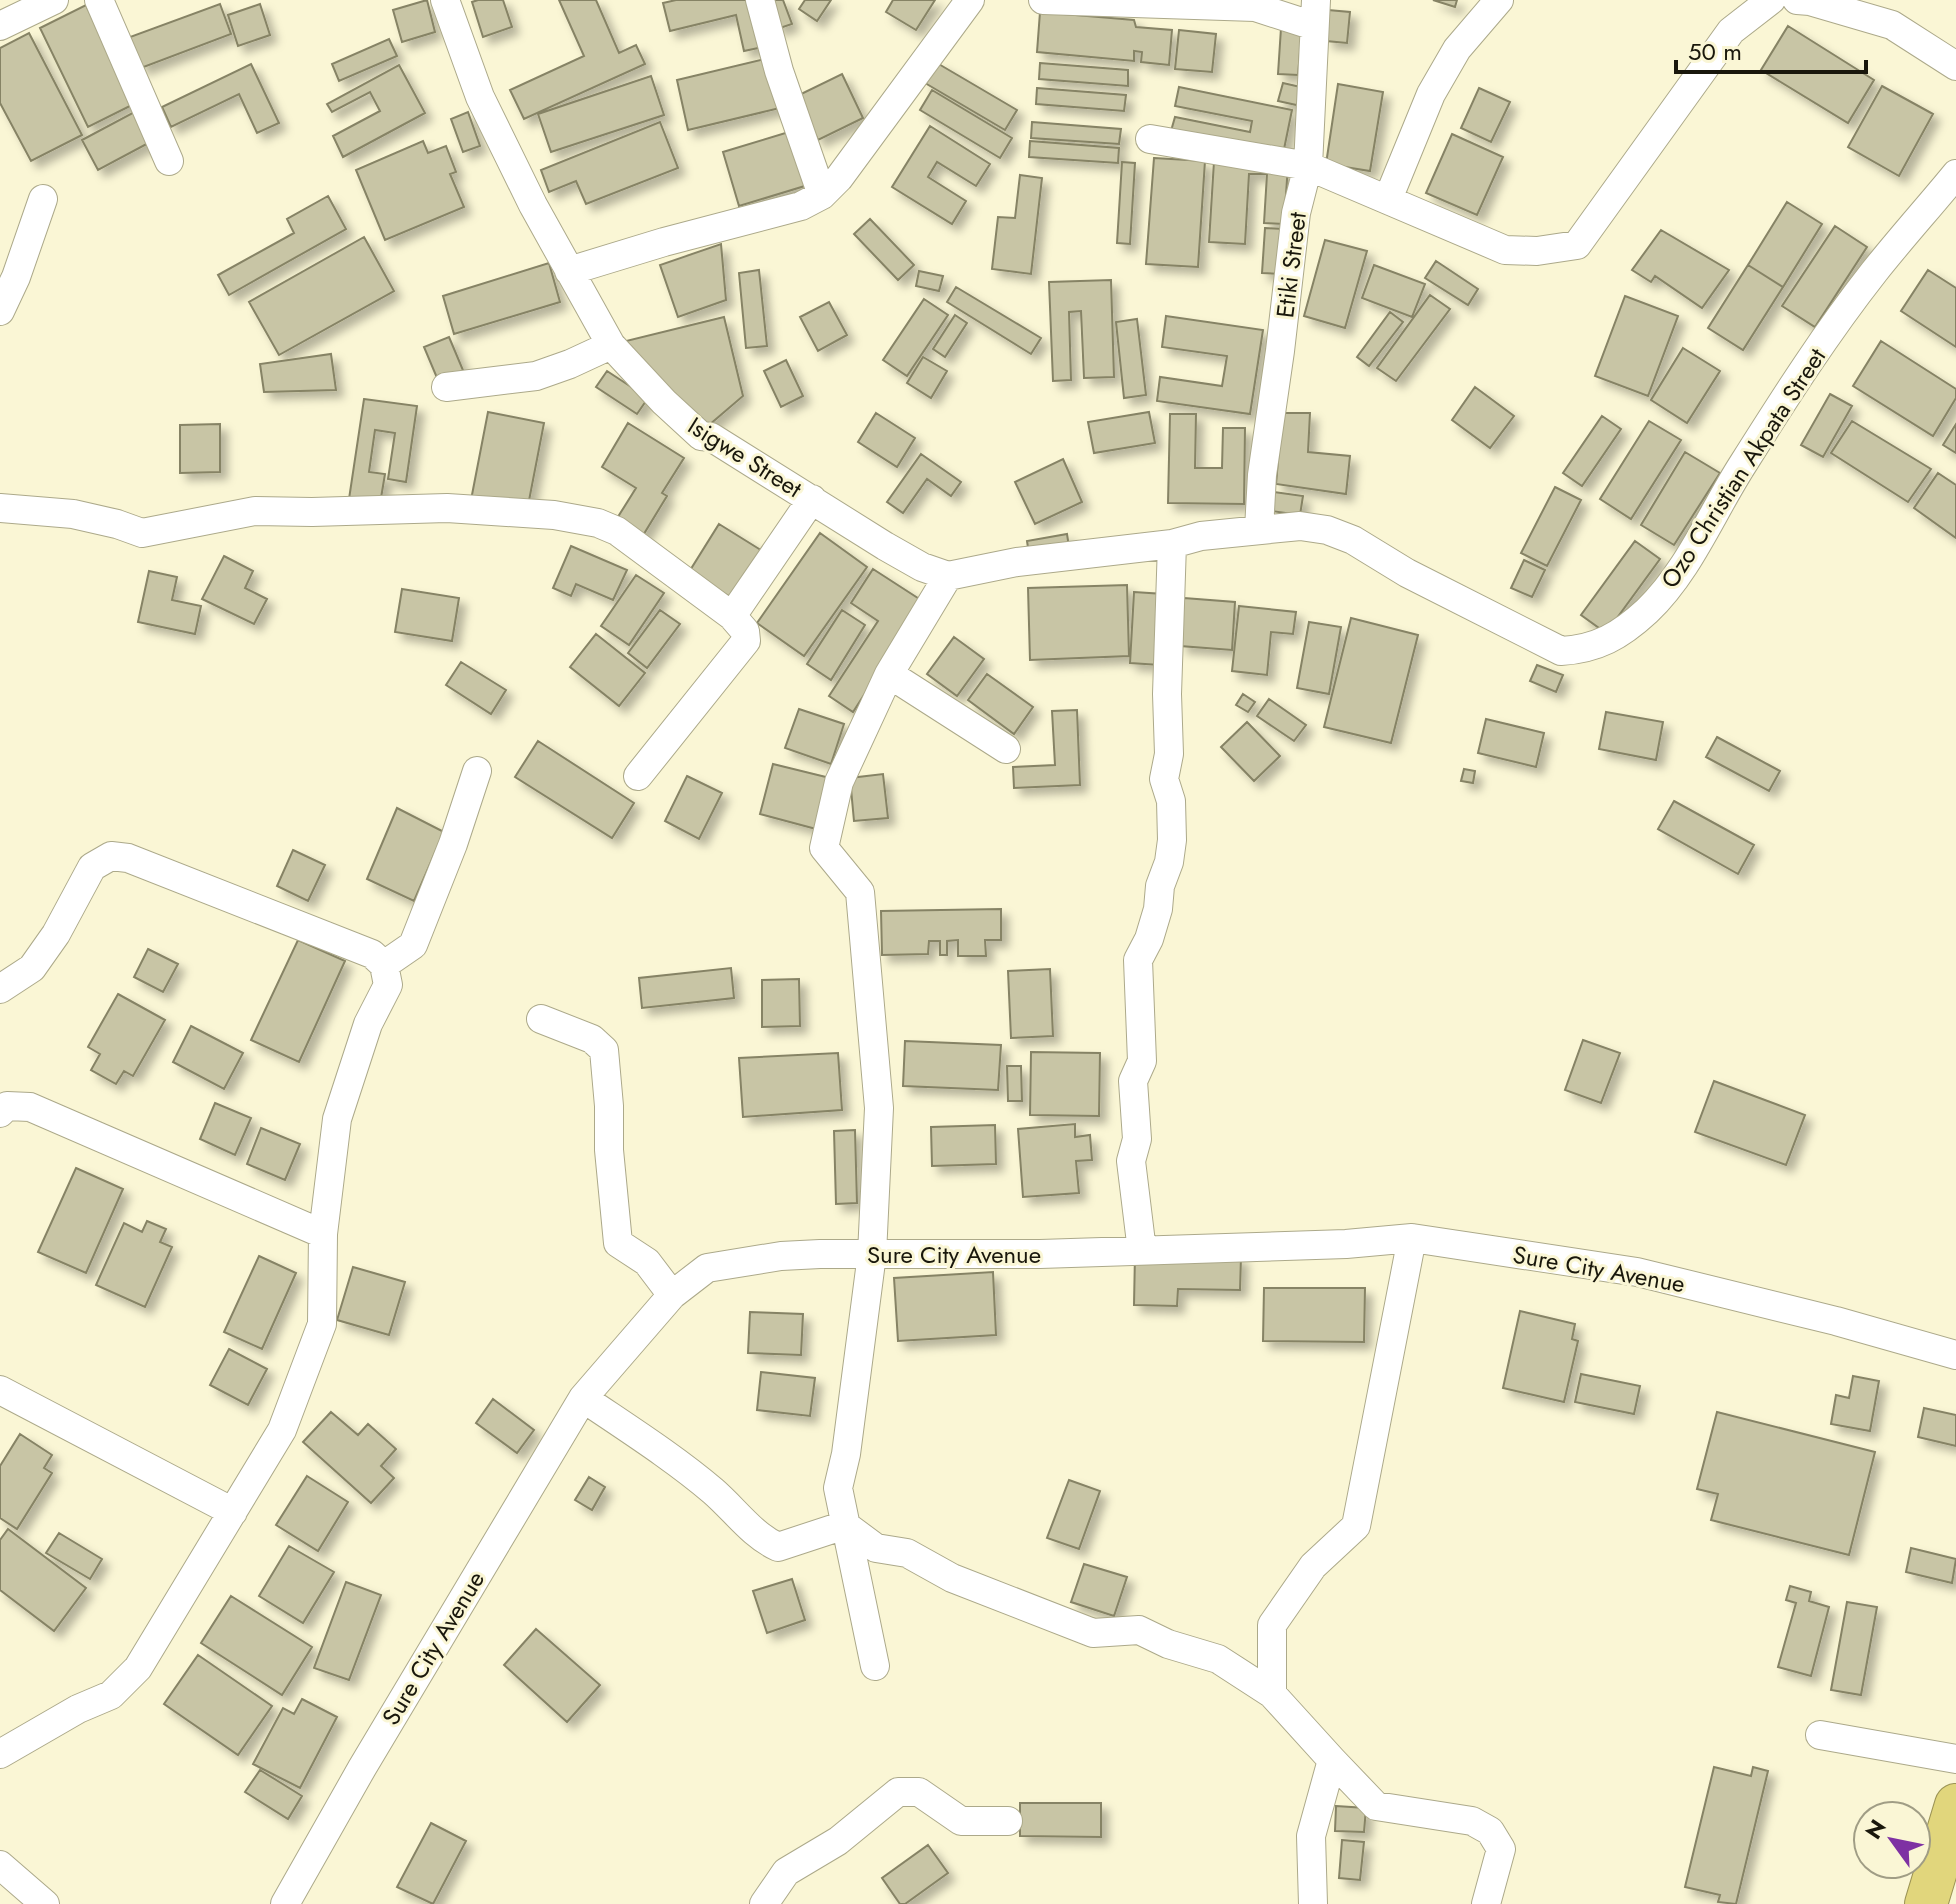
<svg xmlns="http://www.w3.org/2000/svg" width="1956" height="1904" font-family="Jost,sans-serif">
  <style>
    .building { fill: #c8c5a5; stroke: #868365; stroke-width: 2; filter: url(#shadow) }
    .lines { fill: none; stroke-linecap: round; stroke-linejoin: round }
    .minor-casing { stroke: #aca98a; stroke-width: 30 }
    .highway-casing { stroke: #9b9355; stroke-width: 44 }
    .minor { stroke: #fff; stroke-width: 28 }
    .highway { stroke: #e1d67c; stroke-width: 42 }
    .labels { text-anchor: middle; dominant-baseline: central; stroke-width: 6; stroke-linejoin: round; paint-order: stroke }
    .street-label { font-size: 24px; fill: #19170c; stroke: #faf6d5 }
  </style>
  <defs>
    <filter id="shadow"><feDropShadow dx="7" dy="7" stdDeviation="4" flood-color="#0004"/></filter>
  </defs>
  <rect width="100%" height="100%" fill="#faf6d5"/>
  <path class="building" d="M427,0L435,32L402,42L393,10Z
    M478,0H503L512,27L483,37L472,2Z
    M559,0H596L619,53L636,45L645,64L524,119L510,90L584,56Z
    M676,0H751L763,47L744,51L736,15L670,31L663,3Z
    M767,0H783L792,24L777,29Z
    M805,0H831L817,21L799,9Z
    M893,0H935L916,30L886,12Z
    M1433,0H1457L1455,7Z
    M220,4L231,34L141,68L130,37Z
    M260,4L270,35L238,46L228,15Z
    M86,5L134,104L88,127L40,28Z
    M1328,10L1350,12L1347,43L1326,41Z
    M1040,12L1134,20L1136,27L1172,30L1169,65L1141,62L1142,52L1134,51V61L1037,52Z
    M1788,26L1874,80L1848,123L1761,70Z
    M1281,28L1302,30L1298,75L1278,74Z
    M1179,30L1216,34L1212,72L1175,69Z
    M29,33L82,135L31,161L0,103V48Z
    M389,39L397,56L339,81L332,64Z
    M773,57L784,107L688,130L677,80Z
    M937,63L1017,110L1005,130L925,83Z
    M1040,63L1128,70V86L1039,79Z
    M251,64L279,123L257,133L239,94L171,127L162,107Z
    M399,65L425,113L343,157L333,136L380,111L370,92L332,112L327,104Z
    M842,74L863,118L818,140L797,96Z
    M651,76L664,115L551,152L538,114Z
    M1283,83L1305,88L1301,106L1278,101Z
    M1338,84L1383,92L1370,171L1326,164Z
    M1882,86L1933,114L1899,176L1848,147Z
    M1179,87L1292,110L1283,154L1171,131L1175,117L1250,132L1252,121L1175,106Z
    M1037,88L1126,95L1124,111L1036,104Z
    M1479,88L1510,102L1491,142L1461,128Z
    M932,90L1012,138L1000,158L920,110Z
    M140,109L156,139L98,170L82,140Z
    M468,112L480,146L463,152L451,119Z
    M660,122L678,168L586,204L576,181L549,192L541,170Z
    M1032,122L1121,129L1119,144L1031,138Z
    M930,126L990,164L976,186L937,162L928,177L966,201L952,224L892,187Z
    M792,131L808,185L739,206L723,152Z
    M1452,134L1503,157L1477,215L1426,193Z
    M423,141L428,153L446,146L456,172L450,174L464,207L385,240L356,170Z
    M1030,141L1119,148L1118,163L1029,157Z
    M1154,158L1205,161L1198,267L1146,264Z
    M1214,161L1288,165L1284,224L1264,223L1267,174H1249L1245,244L1209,242Z
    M1122,162L1135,163L1130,244L1117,243Z
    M1020,175L1042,178L1031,274L992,269L998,217L1015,218Z
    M328,196L346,229L229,295L218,275L294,233L287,219Z
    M1787,202L1822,224L1783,287L1748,265Z
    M870,219L914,265L898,280L854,234Z
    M1835,226L1867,247L1815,327L1782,306Z
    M1265,228L1284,229L1281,274L1262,273Z
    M1661,230L1729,270L1702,308L1655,276L1651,282L1632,270Z
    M364,237L394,291L279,355L249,302Z
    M1325,240L1367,251L1345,328L1304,316Z
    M721,244L726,300L678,317L660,265Z
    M1436,261L1478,289L1468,305L1425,278Z
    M549,263L560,302L454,334L443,296Z
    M1374,265L1425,284L1412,317L1362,298Z
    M1748,265L1783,287L1743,350L1708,328Z
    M759,270L767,346L746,348L739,273Z
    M1928,270L1956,288V347L1901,311Z
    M919,271L943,276L939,291L916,286Z
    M1111,280L1114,377L1084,378L1081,311L1069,312L1071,380L1053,381L1049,282Z
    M956,287L1041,338L1031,354L947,302Z
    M1430,295L1450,309L1396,381L1377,368Z
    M1625,296L1678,316L1648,396L1595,376Z
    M924,299L948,315L907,376L883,360Z
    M829,302L847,335L818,351L800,317Z
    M1390,312L1403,322L1369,366L1357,357Z
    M955,315L967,323L945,357L933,349Z
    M1166,316L1263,330L1250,414L1157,401L1160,377L1222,386L1227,356L1162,347Z
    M724,317L743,396L702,431L626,341Z
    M1137,319L1146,395L1124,398L1116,322Z
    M449,337L465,375L440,385L424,347Z
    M1881,341L1956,389V398L1933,436L1853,386Z
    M1683,348L1720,371L1687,423L1651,400Z
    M331,354L336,390L264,392L260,364Z
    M923,357L947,371L931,398L907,383Z
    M786,360L803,396L781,407L764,371Z
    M607,371L648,398L637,414L596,387Z
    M1475,387L1514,416L1490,448L1452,420Z
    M1830,394L1852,406L1823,457L1801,445Z
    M364,399L417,406L406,482L388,479L395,433L375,430L369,472L385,474L380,504L349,499Z
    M488,412L544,423L527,511L471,500Z
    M1149,412L1155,443L1094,453L1088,422Z
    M876,413L915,438L897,467L858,442Z
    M1282,413H1310L1308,452L1350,456L1346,494L1276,484Z
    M1170,414H1196L1195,468H1222L1223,428H1245L1244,504L1168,503Z
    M1602,416L1621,429L1582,486L1563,473Z
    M1649,421L1681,440L1631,519L1600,499Z
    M1852,421L1931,469L1908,502L1831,453Z
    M628,423L684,458L662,493L667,496L642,537L616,520L636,488L602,467Z
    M220,424V472L180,473V425Z
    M1956,424V453L1943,445Z
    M1685,452L1720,473L1674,545L1641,525Z
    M921,454L961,482L951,496L927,479L903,513L887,502Z
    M1063,459L1082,502L1035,524L1015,482Z
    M1938,473L1956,485V538L1914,508Z
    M1555,487L1581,500L1547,566L1521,553Z
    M1274,492L1303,496L1300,515L1271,511Z
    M719,524L764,552L735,600L689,572Z
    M820,533L867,567L804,656L757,623Z
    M1067,534L1069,547L1029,554L1027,541Z
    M1635,541L1660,559L1606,633L1581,615Z
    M571,546L627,570L613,600L576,584L571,596L553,588Z
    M224,556L253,571L245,588L267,599L254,624L202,599Z
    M1524,560L1545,570L1532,597L1511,588Z
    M873,569L924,602L853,712L829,696L878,621L851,603Z
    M149,571L177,577L172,600L201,606L195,634L138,622Z
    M636,575L664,593L629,645L601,626Z
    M1127,585L1129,656L1030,660L1028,588Z
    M402,589L459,598L452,641L395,632Z
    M1134,592L1164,594L1160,665L1130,663Z
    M1184,598L1235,602L1232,650L1180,646Z
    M1239,606L1296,612L1293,634L1271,632L1267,675L1232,671Z
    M660,610L680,624L647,668L628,653Z
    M842,610L865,625L831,680L807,664Z
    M1351,618L1418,635L1391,743L1324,727Z
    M1309,622L1341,627L1329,694L1297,688Z
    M596,634L645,673L619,706L570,667Z
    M954,637L984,659L957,696L927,674Z
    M461,662L506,690L491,714L446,685Z
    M1537,665L1563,675L1556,692L1530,681Z
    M987,674L1033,707L1014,734L968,700Z
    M1243,694L1255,702L1248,712L1236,705Z
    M1269,699L1306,725L1294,741L1257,716Z
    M799,709L844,724L831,764L785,748Z
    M1077,710L1080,785L1014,788L1013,767L1055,765L1052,711Z
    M1606,712L1663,722L1656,760L1599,749Z
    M1486,719L1544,733L1536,767L1478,753Z
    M1247,722L1280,756L1254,781L1221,747Z
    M1717,737L1780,771L1769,791L1706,757Z
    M538,741L634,803L612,838L515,777Z
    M773,764L830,778L816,829L760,814Z
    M1464,769L1475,771L1473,783L1461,781Z
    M883,774L888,818L854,821L850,778Z
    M687,776L722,793L699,839L665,821Z
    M1674,801L1754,845L1738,874L1658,829Z
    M397,808L444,832L414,901L367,879Z
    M293,850L325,865L308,901L277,886Z
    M1001,909V940H985L986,956H958V940L947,941V955H940V941H929L928,954L882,955L881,911Z
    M298,940L345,961L299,1062L251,1040Z
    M148,949L178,964L163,992L134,977Z
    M731,968L734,998L642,1008L639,978Z
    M1050,969L1053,1036L1011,1038L1008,971Z
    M799,979L800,1026L762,1027V980Z
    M118,994L165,1020L133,1076L124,1071L116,1084L91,1070L100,1054L88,1047Z
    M191,1026L243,1053L224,1089L173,1062Z
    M1583,1040L1620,1053L1601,1103L1565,1090Z
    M905,1041L1001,1045L998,1090L903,1086Z
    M1031,1052L1100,1053L1099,1116L1030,1115Z
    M838,1053L842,1110L743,1117L739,1058Z
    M1007,1066H1021L1022,1101H1008Z
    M1714,1081L1805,1115L1786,1165L1695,1132Z
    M215,1103L251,1118L235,1155L200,1139Z
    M1075,1124V1137L1090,1135L1092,1160L1076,1161L1079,1193L1023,1197L1018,1129Z
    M995,1125L996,1164L932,1166L931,1127Z
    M261,1128L300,1144L285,1180L247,1164Z
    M855,1130L857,1203L836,1204L834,1131Z
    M76,1168L123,1189L86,1273L38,1252Z
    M147,1221L166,1229L160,1242L172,1247L145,1307L96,1285L124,1223L142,1232Z
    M1135,1254L1241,1257L1240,1290L1178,1289L1177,1306L1134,1305Z
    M259,1256L296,1273L262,1349L224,1332Z
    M353,1267L405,1282L389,1335L337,1320Z
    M993,1272L996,1335L898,1341L894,1278Z
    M1264,1288H1365L1364,1342L1263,1341Z
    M1520,1311L1575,1324L1572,1339L1578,1341L1564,1402L1503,1388Z
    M750,1312L803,1314L801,1355L748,1353Z
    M229,1349L267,1369L248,1405L210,1385Z
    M761,1372L815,1378L810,1416L757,1410Z
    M1581,1374L1640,1386L1634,1414L1575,1402Z
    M1853,1376L1879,1381L1870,1431L1831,1424L1836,1395L1849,1398Z
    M493,1399L534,1430L517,1453L476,1423Z
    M1924,1408L1956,1415V1446L1918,1437Z
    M331,1412L358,1435L368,1424L396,1449L381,1466L394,1478L371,1503L303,1442Z
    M1717,1412L1875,1452L1849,1555L1711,1520L1718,1494L1697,1489Z
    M20,1434L52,1455L44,1468L52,1473L17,1529L0,1518V1466Z
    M307,1476L348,1502L318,1551L276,1525Z
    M589,1477L605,1487L592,1510L575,1500Z
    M1069,1480L1100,1491L1079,1549L1047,1538Z
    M8,1529L86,1588L54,1631L0,1590V1540Z
    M59,1533L102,1559L90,1579L46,1553Z
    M289,1546L334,1572L303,1623L259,1596Z
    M1911,1548L1956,1559L1952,1583L1906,1572Z
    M1084,1564L1127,1577L1114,1616L1071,1602Z
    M792,1579L805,1620L767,1633L753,1591Z
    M346,1582L381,1595L349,1680L314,1668Z
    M1790,1586L1811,1592L1809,1601L1829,1607L1811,1676L1778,1667L1796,1603L1786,1600Z
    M231,1596L312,1647L282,1695L201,1643Z
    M1847,1602L1877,1607L1861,1695L1831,1690Z
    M536,1629L600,1685L567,1722L504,1665Z
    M198,1655L272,1706L238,1755L164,1704Z
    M302,1699L337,1717L300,1788L253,1764L283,1708L294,1714Z
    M1714,1767L1751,1776L1753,1767L1768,1771L1736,1904L1718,1902L1720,1895L1685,1887Z
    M260,1770L302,1796L288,1819L245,1792Z
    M1020,1803H1101V1837L1020,1836Z
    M1336,1806L1366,1808L1364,1832L1335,1831Z
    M431,1823L466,1841L433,1904L397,1887Z
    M1342,1840L1364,1842L1360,1880L1339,1878Z
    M928,1845L948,1873L905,1904H900L882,1878Z"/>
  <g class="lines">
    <defs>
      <path id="minor" d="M99,0L169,161
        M445,0L480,97L533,205L611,345L664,402L701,436L711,437L885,546L922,567L948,576L1017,562L1172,544L1201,536L1300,526L1327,530L1353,540L1407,573L1561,651C1597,649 1620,636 1647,611C1689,571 1712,512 1743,464C1784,399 1826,333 1874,272C1900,239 1929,207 1956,174
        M760,0L779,71L822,195
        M1043,0L1255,7L1314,26
        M1797,0L1810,1L1892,25L1956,66
        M0,26L54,0
        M1150,139L1308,166L1505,250L1537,251L1577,245L1731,31L1771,0
        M1388,199L1431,94L1457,49L1499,0
        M569,271L664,242L801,206L822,195L839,178L970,0
        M0,311L16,277L43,199
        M446,387L536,376L570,364L611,345
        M0,508L73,514L117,524L142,533L255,511L312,512L447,508L554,515L598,523L617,531L732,616L745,631L746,641L638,776
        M1259,529L1262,475L1280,351L1296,213L1308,166L1316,0
        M732,616L812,499
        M889,674L1006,749
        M384,965L413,945L453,844L477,771
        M0,989L32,968L56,934L92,867L111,856L128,858L372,954L384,965L388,985L368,1024L337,1119L323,1234L322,1324L282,1430L138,1668L111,1695L78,1709L0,1754
        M541,1019L592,1039L604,1050L609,1106V1150L618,1243L647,1262L672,1295
        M0,1113L7,1106L30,1107L323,1234
        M1142,1251L1131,1161L1137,1139L1133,1081L1142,1061L1138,960L1149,939L1158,909L1160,886L1169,862L1172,840L1171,801L1164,779L1169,754L1167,694L1172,544
        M0,1390L233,1512
        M583,1398C627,1428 673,1457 713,1491C735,1510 752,1535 778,1547L845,1525L876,1548L907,1553L952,1578L1093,1633L1139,1630L1168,1644L1218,1659L1272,1694L1332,1760L1311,1836L1313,1904
        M875,1666L838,1488L846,1454L872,1254L879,1108L860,892L824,848L839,782L889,674L948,576
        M1272,1694V1625L1313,1566L1356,1526L1412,1238
        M1820,1735L1956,1759
        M1332,1760L1376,1806L1472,1821L1490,1831L1501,1849L1486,1904
        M0,1865L45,1904
        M285,1904L362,1768L583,1398L672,1295L707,1268L781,1256L820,1254H1040L1346,1244L1412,1238L1637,1272L1836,1321L1956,1355
        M764,1904L786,1872L838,1841L898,1792H919L961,1821H1008"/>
      <path id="highway" d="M1926,1904L1956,1805"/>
    </defs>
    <use href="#minor" class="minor-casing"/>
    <use href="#highway" class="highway-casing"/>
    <use href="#minor" class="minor"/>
    <use href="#highway" class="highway"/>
  </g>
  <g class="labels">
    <g class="street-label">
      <text transform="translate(1291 265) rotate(-83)">Etiki Street</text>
      <text transform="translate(745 457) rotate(32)">Isigwe Street</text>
      <text transform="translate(1743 468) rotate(-57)">Ozo Christian Akpata Street</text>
      <text x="954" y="1254">Sure City Avenue</text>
      <text transform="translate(1599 1269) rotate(10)">Sure City Avenue</text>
      <text transform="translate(433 1648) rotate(-59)">Sure City Avenue</text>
    </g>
  </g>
  <g transform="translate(1892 1840) rotate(303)"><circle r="38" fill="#faf6d5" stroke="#a09d85" stroke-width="2"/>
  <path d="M0-6L14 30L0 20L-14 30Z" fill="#7e31a3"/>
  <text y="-12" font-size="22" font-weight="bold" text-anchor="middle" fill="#19170c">N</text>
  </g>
  <path d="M1676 60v12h190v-12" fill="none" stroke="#19170c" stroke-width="4"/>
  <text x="1688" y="60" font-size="24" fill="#19170c" stroke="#faf6d5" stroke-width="6" paint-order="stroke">50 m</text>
</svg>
